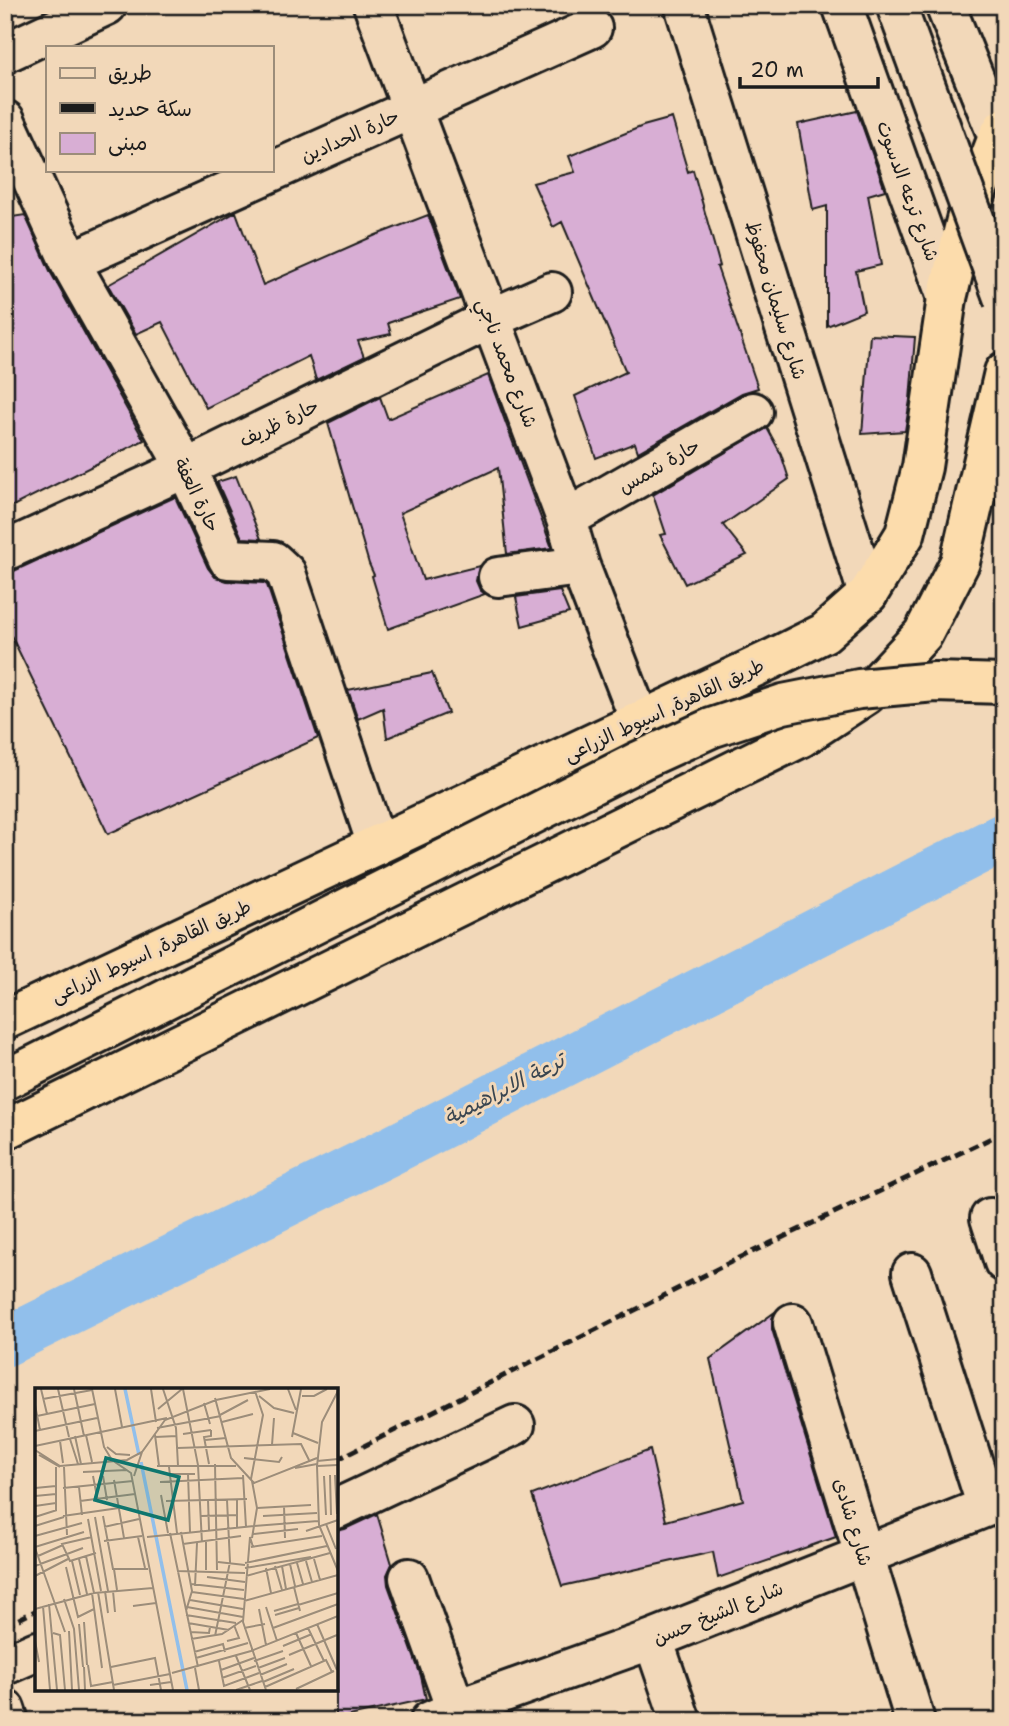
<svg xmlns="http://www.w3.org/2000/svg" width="1009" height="1726" font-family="'Shantell Sans','Playpen Sans Arabic',sans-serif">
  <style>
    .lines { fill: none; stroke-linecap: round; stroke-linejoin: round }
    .canal { stroke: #91bfeb; stroke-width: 49 }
    .building { fill: #d8aed4; stroke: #1c1c1c; stroke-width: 2 }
    .minor-casing { stroke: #1c1c1c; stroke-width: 44 }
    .trunk-casing { stroke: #1c1c1c; stroke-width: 44 }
    .minor { stroke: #f2d8b9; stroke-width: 38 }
    .trunk { stroke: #fcdcac; stroke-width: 38 }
    .rail { stroke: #1c1c1c; stroke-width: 5; stroke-dasharray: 10 5; stroke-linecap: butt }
    .secondary-bridge-casing { stroke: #1c1c1c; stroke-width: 44; stroke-linecap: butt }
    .trunk-bridge-casing { stroke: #1c1c1c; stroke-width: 44; stroke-linecap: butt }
    .secondary-bridge { stroke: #f2d8b9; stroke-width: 38 }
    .trunk-bridge { stroke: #fcdcac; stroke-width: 38 }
    .labels { text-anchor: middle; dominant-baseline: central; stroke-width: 6; stroke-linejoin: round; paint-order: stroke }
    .street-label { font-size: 19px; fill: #1c1c1c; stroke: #f2d8b9 }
    .water-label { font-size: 21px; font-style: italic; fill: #394550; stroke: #f2d8b9 }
    .inset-river { fill: none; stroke: #91bfeb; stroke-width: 3.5 }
    .inset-road { fill: none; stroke: #9c8d7a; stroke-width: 2 }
    .view { fill: #0f766e; fill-opacity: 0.15; stroke: #0f766e; stroke-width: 3.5 }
    .inset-edge { fill: none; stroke: #1c1c1c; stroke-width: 3.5 }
  </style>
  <rect width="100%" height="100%" fill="#f2d8b9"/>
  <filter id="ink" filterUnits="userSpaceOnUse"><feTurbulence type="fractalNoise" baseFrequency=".0143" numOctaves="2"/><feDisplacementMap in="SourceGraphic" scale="14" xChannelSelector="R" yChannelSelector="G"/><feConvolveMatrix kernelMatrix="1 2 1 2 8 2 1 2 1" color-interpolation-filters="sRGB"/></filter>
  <g filter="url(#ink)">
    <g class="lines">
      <path class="canal" d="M5,1342L390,1151L1004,837"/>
    </g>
    <path class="building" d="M857,111L885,190L868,195L881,265L856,271L864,311L827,326V206L813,210L798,124Z
      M672,118L688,172L693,170L720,266L717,267L758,388L742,393L638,452L635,443L596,458L575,396L626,372L562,222L553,227L533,183L575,172L569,156L643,126Z
      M236,212L263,285L376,235L428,215L460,299L388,323L391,334L358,341L364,357L316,380L309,356L206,408L162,322L136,334L108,285Z
      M25,215L51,273L144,440L5,510V218Z
      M870,335L915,337L910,400L905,431L862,434Z
      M488,375L552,548L507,554L498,468L400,513L423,580L479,566L476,581L480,590L485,594L388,629L372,576L374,575L369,564L328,423L380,397L388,419Z
      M767,428L781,454L789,479L723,525L747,555L685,584L660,535L666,534L653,495Z
      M236,476L261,539L242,538L217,482Z
      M175,497L208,568L215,577L227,581L264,583L267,585L318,738L108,834L5,623V572L14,571Z
      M560,591L569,613L522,626L516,597Z
      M432,673L448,713L387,738L383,708L358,719L348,690Z
      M775,1312L772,1319V1329L836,1537L718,1578L713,1552L562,1586L532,1495L650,1450L666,1521L743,1500L710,1359Z
      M377,1514L392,1564L387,1575L388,1585L421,1676L426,1699L336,1719V1531L345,1529Z"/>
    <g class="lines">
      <defs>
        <path id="minor" d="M373,5L566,519L580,566L640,721
          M684,5L868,594
          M842,5L947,298
          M945,5L998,137
          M5,53L107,5
          M5,120L70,262L186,468L228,559L273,561L286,573L377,845
          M70,262L592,28
          M566,519L753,412
          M5,551L186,468L490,319L552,292
          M498,577L580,566
          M990,1218L1004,1262
          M912,1273L987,1507
          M793,1323L915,1721
          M336,1509L515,1425
          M409,1578L460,1721
          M653,1639L681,1721
          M5,1665L37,1651
          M5,1709L9,1721
          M430,1721L457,1709L653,1639L1004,1500"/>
        <path id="trunk" d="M5,1020L772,659L824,633L868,594L905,534L922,467L947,298L966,220L998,137L1004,127
          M5,1130L800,738L867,694L923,634L960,562L1004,372"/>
      </defs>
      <use href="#minor" class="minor-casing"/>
      <use href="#trunk" class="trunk-casing"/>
      <use href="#minor" class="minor"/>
      <use href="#trunk" class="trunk"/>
      <path class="rail" d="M336,1460L731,1262L1004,1132
        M5,1626L37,1610"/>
      <defs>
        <path id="secondary-bridge" d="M896,5L1004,300"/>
        <path id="trunk-bridge" d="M5,1080L641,760L711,728L783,704L859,689L935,682L1004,684"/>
      </defs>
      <use href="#secondary-bridge" class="secondary-bridge-casing"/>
      <use href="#trunk-bridge" class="trunk-bridge-casing"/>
      <use href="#secondary-bridge" class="secondary-bridge"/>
      <use href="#trunk-bridge" class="trunk-bridge"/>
    </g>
  </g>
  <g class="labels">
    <g class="street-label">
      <text transform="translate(350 136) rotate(-24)">حارة الحدادين</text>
      <text transform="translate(908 191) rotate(70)">شارع ترعه الدسوت</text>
      <text transform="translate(776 300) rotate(73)">شارع سليمان محفوظ</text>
      <text transform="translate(507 363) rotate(69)">شارع محمد ناجي</text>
      <text transform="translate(279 423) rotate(-26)">حارة ظريف</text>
      <text transform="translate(659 466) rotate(-30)">حارة شمس</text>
      <text transform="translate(197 495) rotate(64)">حارة العفة</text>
      <text transform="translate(664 710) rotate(-25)">طريق القاهرة, اسيوط الزراعى</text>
      <text transform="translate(151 951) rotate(-25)">طريق القاهرة, اسيوط الزراعى</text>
      <text transform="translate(853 1522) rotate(73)">شارع شادى</text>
      <text transform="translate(718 1613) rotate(-22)">شارع الشيخ حسن</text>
    </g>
    <g class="water-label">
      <text transform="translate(504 1089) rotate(-27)">ترعة الابراهيمية</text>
    </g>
  </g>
  <g transform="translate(35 1388)">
    <rect width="303" height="303" fill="#f2d8b9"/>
    <path class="inset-river" d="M90,1L104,67M106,74L152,302"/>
    <path class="inset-road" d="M6,1L12,26M23,1L34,49M39,1L49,48M57,1L69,59L77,72L96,85L138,302M80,1L87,39M116,1L121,34M128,1L141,40L143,78M148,1L163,77L167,155M253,1L261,22M303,3L287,34L282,78L284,137L303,183M224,8L239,20L259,25M267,8H279L292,1M180,10L196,70L219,95L282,70M8,11L57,2M169,15L175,36M0,17L5,42M123,21L147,1M185,27L213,12M2,28L60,16M187,34L218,26M122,40L186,28M0,43L62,30M258,45L283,55M148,46L176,42M51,47L57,74M120,47L124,78M40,48L46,76M120,49L142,48M257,49L266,1M35,51L43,76M170,52L191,50M25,53L28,75M237,57L239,30M0,58L132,30M72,59L81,66L95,67M142,60L266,56L274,72M0,62L25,78L92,72L107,64L130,32L181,12L235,1M4,67L25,79M209,70L244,74L247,69M282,73L303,71M174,76L169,49L176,48V42M180,76L182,182M122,78H201M282,78L303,77M29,79L32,147M134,79L142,145M260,80L282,76M48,84L92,82M135,86H160M153,86L155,144M208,87L211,139M295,87L296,127M300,87L302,126M58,88L63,114M68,88L72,112M99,88L107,64M289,88L291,127M216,91L228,27L220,3M79,92L89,150M217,93L222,120L217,150M125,94L208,90M44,99L47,127M0,100L21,98M28,100L98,93M126,107L133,145M0,108L21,106M173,112L174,142M202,112V140M45,113L100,106M131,113L212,111M0,118L21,115M249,118L250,150M222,120L276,117M21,123V79M28,128L84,120M68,128L78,181M166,128L202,127M228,128L282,125M0,129L22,122M60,129L73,203M53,131L66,203M291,136L301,161M0,138L29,129M219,138L283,133M69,139L104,131M271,143L303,132M146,144L157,203L151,223M135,145L163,279M218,146L263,141M0,148L47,135M57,149L27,156L35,173L61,165M103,149L110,180M112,149L219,138M69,153L107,148M148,156L206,148M0,159L49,144M216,159L287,148M218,159L215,149L208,234L231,302M0,160L30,244M3,168L28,157M51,168L59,205M44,171L52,206M279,171L285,192M37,173L45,207M271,173L277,194M183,174L210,177M210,175L292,158M262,175L268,196M255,176L260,198M0,178L48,160M240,178L247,202M247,178L251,201M31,179L43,229L59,221M210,180L276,169M231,180L236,205M77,181H113M79,181L82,202M171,182V154M142,183L210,185M0,188L33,171M211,188L295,165M172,189L210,194M156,196L209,202M160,198L162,155M259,199L265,223M70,203L73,225M78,203L80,224M63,204L79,302M157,204L209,211M57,205L67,280M29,211L39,241L44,302M155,212L208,221M209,213L303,187M14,216L22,302M263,217L303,205M8,218L15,302M98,218L121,215M152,219L208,229M231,219L242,253M0,221L59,205L118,200M224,221L231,257M239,223L263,216M151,227L201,235M240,227L264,220M49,234L52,277M153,235L194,242M44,236L48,279M282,236L302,282M209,240L230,236M238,240L303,216M273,240L289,273M34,243L37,302M155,244L174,245L175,239M18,245L25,247L30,302M261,245L276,278M180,248L195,174L192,112M156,251L187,246L208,232M0,253L4,274M192,253L204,250L199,237M248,258L277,246M159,264L188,256L190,264M254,267L302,247M201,268L215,302M161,270L213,255M184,273L189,298L224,285M219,273L248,263M53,277L56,298L78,294M49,279L50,302M76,279L120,270L126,302M160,280L164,302M223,280L250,270M186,282L219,270M137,285L216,263L303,228M225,287L252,276M187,290L221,278M228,294L259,281M78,297L135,286M115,297L136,294M230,299L291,272L297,284M261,301L299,283M201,302L227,293"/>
    <path class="view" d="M71,70L144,89L133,132L60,112Z"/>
    <rect width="303" height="303" class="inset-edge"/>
  </g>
  <rect width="1009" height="1726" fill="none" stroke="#f2d8b9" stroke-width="28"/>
  <rect x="14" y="14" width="981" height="1698" fill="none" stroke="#1c1c1c" stroke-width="2.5" filter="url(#ink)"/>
  <rect x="46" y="46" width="228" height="126" fill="#f2d8b9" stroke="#9c8d7a" stroke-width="2"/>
  <rect x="60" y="68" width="35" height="10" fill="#f2d8b9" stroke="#9c8d7a" stroke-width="2"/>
  <text x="108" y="80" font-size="21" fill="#1c1c1c">طريق</text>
  <rect x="60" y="103" width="35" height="10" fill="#1c1c1c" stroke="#9c8d7a" stroke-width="2"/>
  <text x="108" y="116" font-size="21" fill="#1c1c1c">سكة حديد</text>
  <rect x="60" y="133" width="35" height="21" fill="#d8aed4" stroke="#9c8d7a" stroke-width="2"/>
  <text x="108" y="150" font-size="21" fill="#1c1c1c">مبنى</text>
  <path d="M740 77v10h138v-10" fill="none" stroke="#1c1c1c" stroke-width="3.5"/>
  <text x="750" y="77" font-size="21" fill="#1c1c1c" stroke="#f2d8b9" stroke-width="5" paint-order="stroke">20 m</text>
</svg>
